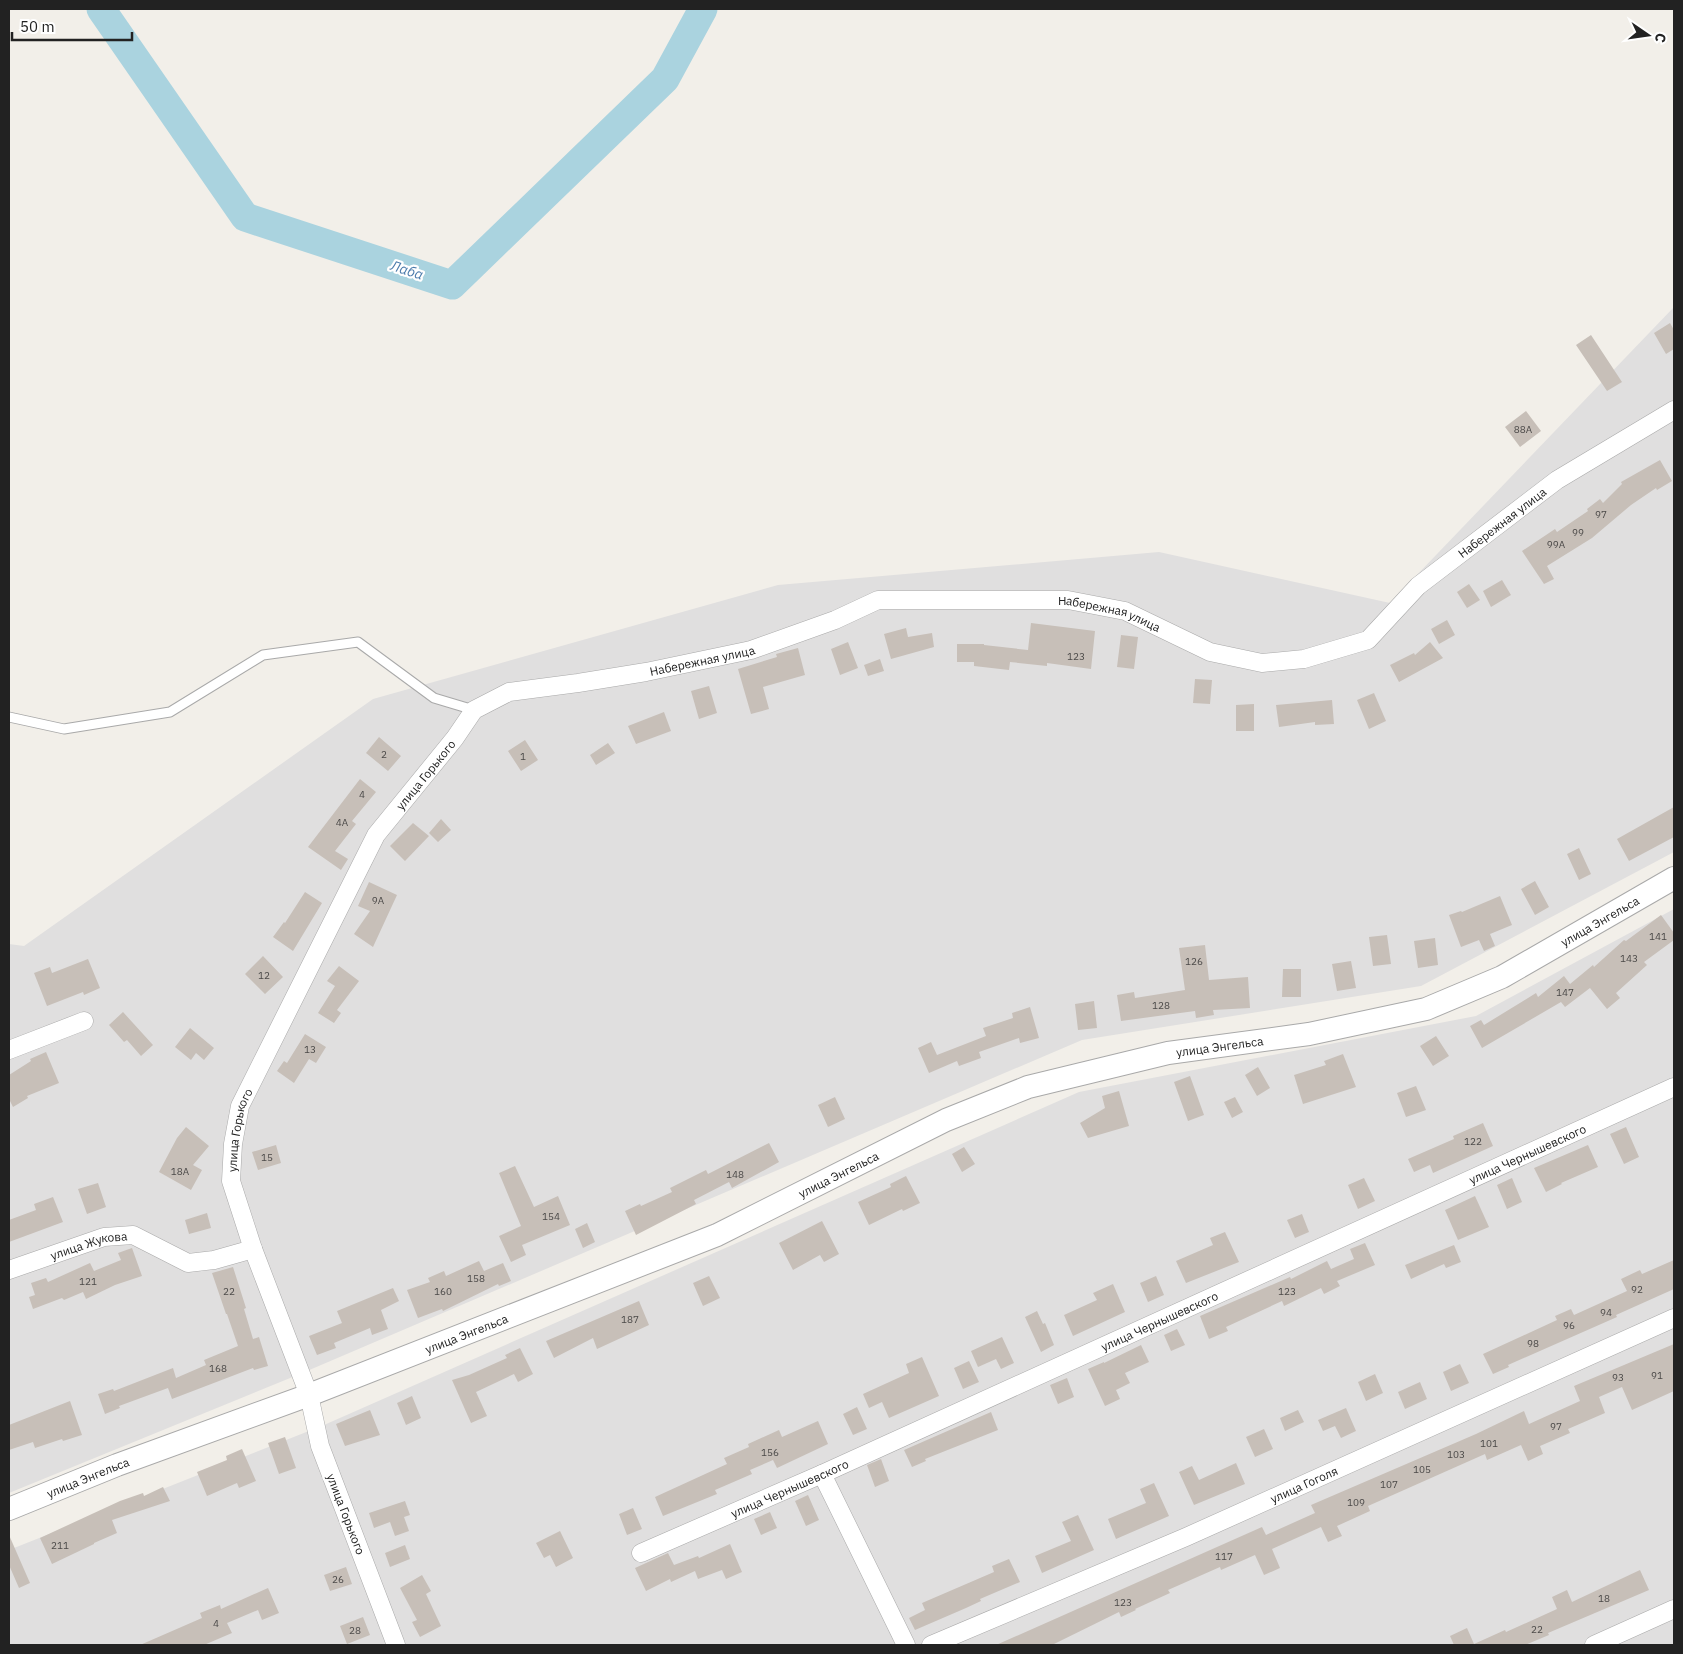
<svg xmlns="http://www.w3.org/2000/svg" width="1683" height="1654" font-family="'IBM Plex Sans',sans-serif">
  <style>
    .residential { fill: #e0dfdf }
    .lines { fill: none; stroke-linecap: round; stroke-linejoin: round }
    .river { stroke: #aad3df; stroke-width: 29 }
    .building { fill: #c7bfb8 }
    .service-casing { stroke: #a9a9a9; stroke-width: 11 }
    .minor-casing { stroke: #a9a9a9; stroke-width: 19 }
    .tertiary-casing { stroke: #a9a9a9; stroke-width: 24 }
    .service { stroke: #fff; stroke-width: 9 }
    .minor { stroke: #fff; stroke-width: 18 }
    .tertiary { stroke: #fff; stroke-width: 22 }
    .labels { text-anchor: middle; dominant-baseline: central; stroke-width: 4.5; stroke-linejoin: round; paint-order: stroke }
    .number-label { font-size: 10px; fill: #4b4948 }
    .street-label { font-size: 12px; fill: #222; stroke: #fff }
    .water-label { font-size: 14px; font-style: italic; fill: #4a7aab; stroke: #fff }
  </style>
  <rect width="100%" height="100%" fill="#f2efe9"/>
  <path class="residential" d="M1674,307V852L1421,986L1082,1040L300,1374L9,1493V944L24,946L373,699L778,585L1159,552L1390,603Z
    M1674,909V1645H9V1550L324,1425L1079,1092L1476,1016Z"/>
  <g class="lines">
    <path class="river" d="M101,9L245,217L452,285L665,79L703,9"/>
  </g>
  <path class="building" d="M1670,323L1674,330V349L1666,354L1654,333Z
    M1591,335L1622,382L1607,391L1576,345Z
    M1526,411L1541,431L1520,447L1505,427Z
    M1660,460L1672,481L1657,490L1656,488L1631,505L1592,538L1547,566L1554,579L1544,584L1522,551L1555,529L1557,532L1588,511L1587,509L1600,499L1603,503L1622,484L1621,482Z
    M1502,580L1511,595L1491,607L1483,591Z
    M1469,584L1480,600L1467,608L1457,592Z
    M1447,620L1455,635L1439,644L1431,629Z
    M1031,623L1095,631L1091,669L1047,663V666L1010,662L1009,670L974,666V662H957V644H984V645L1028,650Z
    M906,628L908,637L932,633L934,647L891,659L884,634Z
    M1121,635L1138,637L1134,669L1117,667Z
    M848,642L858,668L840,675L831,649Z
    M1430,642L1443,658L1399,682L1390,665L1414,653L1415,655Z
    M798,648L805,675L763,687L769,709L751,714L738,669L777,657L776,654Z
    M880,659L884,671L868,676L864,665Z
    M1195,679L1212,680L1210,704L1193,703Z
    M709,686L717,713L699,719L691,691Z
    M1374,693L1386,721L1369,729L1357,700Z
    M1332,700L1334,724L1315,725V722L1279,727L1276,705Z
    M1254,704V731H1236V705Z
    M664,712L671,731L636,744L628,726Z
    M379,737L401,756L388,771L366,753Z
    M525,740L538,760L521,771L508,751Z
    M608,743L615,753L596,765L590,755Z
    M360,779L376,792L352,821L356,824L335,851L348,859L341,870L308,847Z
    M1674,807V837L1629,861L1617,839Z
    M441,819L451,830L438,842L429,833Z
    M413,823L429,836L405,861L390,846Z
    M1579,848L1591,874L1579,880L1567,854Z
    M1535,881L1549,907L1535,915L1521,889Z
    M369,882L397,895L373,947L354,934L370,911L358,906Z
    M305,892L322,903L293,951L273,937L284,922L285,923Z
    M1500,896L1512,925L1490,934L1495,946L1484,951L1479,940L1461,947L1449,915L1461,911L1462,912Z
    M1661,915L1674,933V940L1644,962L1647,965L1616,993L1620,998L1607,1009L1590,988L1565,1007L1561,1002L1482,1048L1470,1026L1481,1020L1484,1025L1536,993L1538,997L1564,976L1570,984L1593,965L1594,967L1624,940L1626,941Z
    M1387,935L1391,964L1373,966L1369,937Z
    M1435,938L1438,965L1418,968L1414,941Z
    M1205,945L1209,980L1248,977L1250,1008L1213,1010L1214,1015L1196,1018L1195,1011L1121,1021L1117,995L1134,992L1135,998L1185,990L1179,948Z
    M263,956L283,977L265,994L245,974Z
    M88,959L100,988L84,995L83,992L47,1006L34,973L50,967L52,973Z
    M1351,961L1356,988L1337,991L1332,964Z
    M339,966L359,981L337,1010L341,1013L334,1023L318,1013L335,986L327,981Z
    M1283,969H1301V997H1282Z
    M1094,1001L1097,1028L1078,1030L1075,1004Z
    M1030,1007L1039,1038L1020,1043L1019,1038L979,1052L981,1058L959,1066L957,1061L929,1073L918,1048L931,1042L937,1055L986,1036L983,1028L1013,1018L1012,1013Z
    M123,1012L153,1045L141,1056L127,1040L124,1042L109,1025Z
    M190,1028L214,1048L204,1060L196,1053L191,1060L175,1047Z
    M305,1034L326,1047L316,1063L309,1059L294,1083L277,1071L284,1061L287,1063Z
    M1436,1036L1449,1056L1433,1066L1420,1046Z
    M46,1052L59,1083L27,1096L28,1098L13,1107L9,1099V1075L31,1061L30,1059Z
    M1343,1054L1356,1087L1303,1104L1294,1075L1326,1065L1324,1061Z
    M1258,1067L1270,1088L1257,1096L1245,1075Z
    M1190,1076L1204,1115L1188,1121L1174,1082Z
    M1416,1086L1426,1110L1406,1117L1397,1093Z
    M1119,1091L1129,1126L1088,1138L1080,1123L1105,1108L1102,1096Z
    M835,1097L845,1119L828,1127L818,1105Z
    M1235,1097L1243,1112L1232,1118L1224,1102Z
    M1483,1123L1493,1146L1433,1173L1430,1165L1414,1172L1408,1159L1454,1139L1453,1136Z
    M186,1127L209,1146L193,1165L202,1170L191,1190L159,1172L177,1138Z
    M1626,1127L1639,1157L1624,1164L1610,1134Z
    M769,1143L779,1162L732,1188L729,1182L694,1200L696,1204L636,1235L625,1211L640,1204L641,1206L672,1192L670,1188L706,1170L708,1174Z
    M276,1145L281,1163L258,1170L252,1152Z
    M1588,1145L1598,1167L1561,1183L1562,1184L1546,1192L1534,1168Z
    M964,1147L975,1164L962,1172L952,1154Z
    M515,1166L534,1207L558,1196L570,1225L522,1245L526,1255L511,1262L499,1236L521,1226L499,1173Z
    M906,1176L920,1203L903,1211L902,1209L869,1225L858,1202L891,1187L890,1184Z
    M1364,1178L1375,1201L1358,1209L1348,1185Z
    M1512,1178L1522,1202L1507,1209L1497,1185Z
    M98,1183L106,1207L87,1214L78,1189Z
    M1475,1196L1489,1227L1458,1240L1445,1210Z
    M53,1197L63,1222L9,1242V1220L36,1210L34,1204Z
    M207,1213L211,1228L189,1234L185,1220Z
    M1302,1214L1309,1232L1295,1238L1287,1220Z
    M822,1221L839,1254L824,1262L820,1255L793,1270L779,1243Z
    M587,1223L595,1242L583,1248L575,1229Z
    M1225,1232L1239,1262L1186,1283L1176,1261L1213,1245L1210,1238Z
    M1365,1243L1375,1265L1337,1281L1340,1286L1324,1294L1321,1288L1284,1306L1282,1301L1226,1327L1228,1331L1209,1339L1200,1316L1290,1277L1291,1279L1327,1261L1331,1269L1354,1259L1350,1249Z
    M1454,1245L1461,1262L1446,1268L1444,1264L1411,1279L1405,1265Z
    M132,1248L142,1276L115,1285L86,1299L83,1292L64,1300L62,1298L33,1309L29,1297L35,1295L31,1283L46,1278L48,1282L90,1263L94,1271L121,1260L118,1253Z
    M1674,1260V1289L1616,1315L1617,1317L1508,1365L1509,1367L1493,1374L1483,1354L1557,1320L1555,1316L1571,1309L1574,1315L1627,1291L1621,1279L1640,1270L1642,1274Z
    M479,1261L484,1271L503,1263L511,1281L499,1286L498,1284L443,1311L442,1309L418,1318L407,1290L430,1282L428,1278L444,1271L446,1276Z
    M233,1267L246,1308L244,1309L253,1339L259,1337L268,1366L254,1370L253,1368L172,1399L168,1388L119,1406L120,1408L105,1414L98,1394L113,1389L114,1391L173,1368L176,1378L206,1365L204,1360L238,1346L227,1314H226L212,1273Z
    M709,1276L720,1298L703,1306L693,1283Z
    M1156,1276L1164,1295L1148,1302L1140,1283Z
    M1113,1284L1125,1312L1073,1336L1064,1315L1097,1300L1093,1293Z
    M393,1288L399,1301L381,1310L388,1329L372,1335L370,1328L334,1343L336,1348L317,1355L309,1336L342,1323L337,1311Z
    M639,1301L649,1325L597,1349L593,1338L554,1358L546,1341Z
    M1037,1311L1043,1324L1045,1323L1054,1345L1041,1352L1025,1317Z
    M1177,1329L1185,1345L1171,1351L1164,1335Z
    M1002,1337L1014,1363L1001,1369L996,1359L978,1367L971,1351Z
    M1674,1344V1391L1632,1410L1622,1387L1599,1397L1605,1413L1568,1429L1570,1433L1540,1446L1543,1454L1528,1461L1521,1445L1487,1460L1485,1454L1368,1506L1370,1511L1337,1526L1342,1536L1328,1542L1321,1527L1272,1549L1280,1568L1264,1575L1255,1555L1221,1570L1220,1567L1168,1590L1170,1593L1135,1609L1136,1610L1121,1617L1119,1612L1052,1645H996L1262,1527L1266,1535L1315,1513L1311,1505L1476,1434L1524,1411L1529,1424L1580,1401L1574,1386Z
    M1141,1345L1149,1362L1125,1373L1130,1383L1116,1390L1120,1399L1105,1406L1088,1369L1104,1362V1363Z
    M520,1348L533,1374L518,1382L514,1374L476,1392L487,1416L471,1423L452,1380L469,1375L507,1358L505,1355Z
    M922,1357L939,1396L889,1418L882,1402L869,1408L863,1394L909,1373L906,1364Z
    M969,1361L979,1382L963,1389L954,1368Z
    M1460,1364L1469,1383L1451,1391L1443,1372Z
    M1375,1374L1383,1393L1366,1401L1358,1382Z
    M1067,1378L1074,1397L1058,1404L1050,1385Z
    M1420,1382L1427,1399L1405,1409L1398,1392Z
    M412,1396L421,1418L406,1425L397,1403Z
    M70,1401L82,1435L63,1441L62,1439L35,1448L33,1442L9,1450V1425Z
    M857,1407L867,1429L853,1435L843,1414Z
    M1346,1408L1356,1431L1341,1438L1335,1426L1323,1431L1318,1420Z
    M370,1410L380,1435L345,1446L336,1424Z
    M1298,1410L1304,1422L1285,1431L1280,1418Z
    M991,1412L998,1430L925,1459L926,1461L912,1467L904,1450Z
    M818,1421L828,1444L777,1468L773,1460L750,1470L752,1474L715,1490L717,1494L663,1516L655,1497L727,1464L724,1458L749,1447L748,1444L779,1430L782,1437Z
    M1264,1429L1273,1449L1255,1457L1246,1437Z
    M285,1437L296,1468L279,1474L268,1443Z
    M242,1449L256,1481L239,1488L237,1483L207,1496L197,1472L227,1460L226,1456Z
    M881,1459L889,1481L875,1487L867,1465Z
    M1236,1463L1245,1484L1194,1505L1179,1472L1192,1466L1199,1480Z
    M1154,1483L1169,1516L1116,1539L1108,1519L1146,1503L1140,1489Z
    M163,1487L170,1501L112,1520L117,1533L94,1543V1544L52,1564L40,1538L120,1501L143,1493L144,1496Z
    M808,1495L819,1520L806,1526L795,1501Z
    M405,1501L410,1515L404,1517L409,1531L395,1536L390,1522L374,1528L369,1513Z
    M633,1508L642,1529L627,1535L619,1514Z
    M770,1512L777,1528L761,1535L754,1519Z
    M1078,1515L1094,1550L1042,1573L1035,1556L1071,1541L1062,1522Z
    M560,1531L573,1558L556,1567L550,1555L544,1558L536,1543Z
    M9,1535L30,1583L19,1588L9,1565Z
    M730,1544L742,1572L726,1579L722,1570L698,1579L695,1571L671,1582L670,1579L646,1591L635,1568L668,1553L674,1565L698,1556L699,1558Z
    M405,1545L410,1559L390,1567L385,1553Z
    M1009,1559L1020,1582L980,1599L981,1601L966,1608L915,1630L909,1618L925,1610L922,1603L994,1572L992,1566Z
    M346,1567L352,1584L330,1591L324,1575Z
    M1640,1570L1649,1590L1548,1633L1549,1635L1525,1645H1454L1450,1636L1467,1628L1474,1644L1505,1630L1506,1632L1557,1609L1552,1597L1567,1590L1572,1602Z
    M422,1575L431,1591L426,1594L441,1626L420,1637L412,1622L417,1620L400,1588Z
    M268,1588L279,1613L262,1620L258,1610L227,1623L232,1633L204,1645H140L202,1618L200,1613L220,1605L221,1609Z
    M363,1617L370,1635L347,1644L340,1626Z"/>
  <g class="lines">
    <defs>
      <path id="service" d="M9,717L64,729L170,712L263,655L358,642L434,698L474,710"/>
      <g id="minor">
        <path d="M9,1050L84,1021"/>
        <path id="s1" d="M9,1270L104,1237L133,1235L188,1263L214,1260L253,1249"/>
        <path d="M822,1474L906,1645"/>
        <path id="s2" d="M641,1553L822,1474L1674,1087"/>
        <path id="s3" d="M396,1645L320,1446L309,1395L253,1249L231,1181L233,1144L240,1106L376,835L455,738L474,710L509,692L578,683L646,672L751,650L835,620L878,600H1068L1125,611L1210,652L1262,663L1304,659L1368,640L1418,586L1557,480L1674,410"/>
        <path id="s4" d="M931,1645L1186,1537L1674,1318"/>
        <path d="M1594,1645L1674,1609"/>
      </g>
      <g id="tertiary">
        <path id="s5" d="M9,1509L117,1465L309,1395L717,1235L946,1120L1028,1087L1168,1053L1309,1034L1426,1009L1502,977L1674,878"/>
      </g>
    </defs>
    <use href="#service" class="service-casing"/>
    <use href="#minor" class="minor-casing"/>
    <use href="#tertiary" class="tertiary-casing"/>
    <use href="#service" class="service"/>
    <use href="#minor" class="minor"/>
    <use href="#tertiary" class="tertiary"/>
  </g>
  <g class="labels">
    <g class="number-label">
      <text x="1523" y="429">88А</text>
      <text x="1601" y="514">97</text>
      <text x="1578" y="532">99</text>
      <text x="1556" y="544">99А</text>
      <text x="1076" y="656">123</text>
      <text x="384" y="754">2</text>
      <text x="523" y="756">1</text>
      <text x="362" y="794">4</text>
      <text x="342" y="822">4А</text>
      <text x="378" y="900">9А</text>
      <text x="1658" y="936">141</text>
      <text x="1629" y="958">143</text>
      <text x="1194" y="961">126</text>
      <text x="264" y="975">12</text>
      <text x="1565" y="992">147</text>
      <text x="1161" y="1005">128</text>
      <text x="310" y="1049">13</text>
      <text x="1473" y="1141">122</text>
      <text x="267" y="1157">15</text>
      <text x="180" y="1171">18А</text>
      <text x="735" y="1174">148</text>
      <text x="551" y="1216">154</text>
      <text x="476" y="1278">158</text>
      <text x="88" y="1281">121</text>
      <text x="1637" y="1289">92</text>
      <text x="229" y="1291">22</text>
      <text x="443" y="1291">160</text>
      <text x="1287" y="1291">123</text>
      <text x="1606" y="1312">94</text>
      <text x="630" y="1319">187</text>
      <text x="1569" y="1325">96</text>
      <text x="1533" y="1343">98</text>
      <text x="218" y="1368">168</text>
      <text x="1657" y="1375">91</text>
      <text x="1618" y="1377">93</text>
      <text x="1556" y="1426">97</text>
      <text x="1489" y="1443">101</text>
      <text x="770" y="1452">156</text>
      <text x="1456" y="1454">103</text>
      <text x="1422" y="1469">105</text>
      <text x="1389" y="1484">107</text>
      <text x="1356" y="1502">109</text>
      <text x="60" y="1545">211</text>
      <text x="1224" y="1556">117</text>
      <text x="338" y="1579">26</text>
      <text x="1604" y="1598">18</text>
      <text x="1123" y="1602">123</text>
      <text x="216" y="1623">4</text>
      <text x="1537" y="1629">22</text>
      <text x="355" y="1630">28</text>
    </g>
    <g class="street-label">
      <text stroke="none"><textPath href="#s3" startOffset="2136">Набережная улица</textPath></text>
      <text stroke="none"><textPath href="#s3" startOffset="1686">Набережная улица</textPath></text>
      <text stroke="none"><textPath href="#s3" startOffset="1266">Набережная улица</textPath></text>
      <text stroke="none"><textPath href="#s3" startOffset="950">улица Горького</textPath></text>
      <text stroke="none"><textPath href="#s5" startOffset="1705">улица Энгельса</textPath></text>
      <text stroke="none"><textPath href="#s5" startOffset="1300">улица Энгельса</textPath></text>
      <text stroke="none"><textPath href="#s3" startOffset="545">улица Горького</textPath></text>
      <text stroke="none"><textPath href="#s2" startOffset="972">улица Чернышевского</textPath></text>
      <text stroke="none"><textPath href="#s5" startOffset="895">улица Энгельса</textPath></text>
      <text stroke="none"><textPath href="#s1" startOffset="84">улица Жукова</textPath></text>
      <text stroke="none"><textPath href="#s2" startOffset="568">улица Чернышевского</textPath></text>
      <text stroke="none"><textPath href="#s5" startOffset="490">улица Энгельса</textPath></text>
      <text stroke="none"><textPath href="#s5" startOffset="85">улица Энгельса</textPath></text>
      <text stroke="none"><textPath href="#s4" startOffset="406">улица Гоголя</textPath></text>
      <text stroke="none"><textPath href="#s2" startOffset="162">улица Чернышевского</textPath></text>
      <text transform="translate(346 1514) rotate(69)">улица Горького</text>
    </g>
    <g class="water-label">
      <text transform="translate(407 270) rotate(18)">Лаба</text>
    </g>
  </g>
  <rect width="1683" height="1654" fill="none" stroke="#222222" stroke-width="20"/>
  <g transform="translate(1648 35) rotate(103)" stroke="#ffffff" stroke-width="4" paint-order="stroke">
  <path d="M0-4L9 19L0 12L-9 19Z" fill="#222222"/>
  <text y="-8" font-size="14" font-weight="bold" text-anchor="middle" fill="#222222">С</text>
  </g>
  <path d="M12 32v8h120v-8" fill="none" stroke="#222222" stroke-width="2.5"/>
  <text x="20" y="32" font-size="15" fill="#222222" stroke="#ffffff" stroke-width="4" paint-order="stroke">50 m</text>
</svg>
